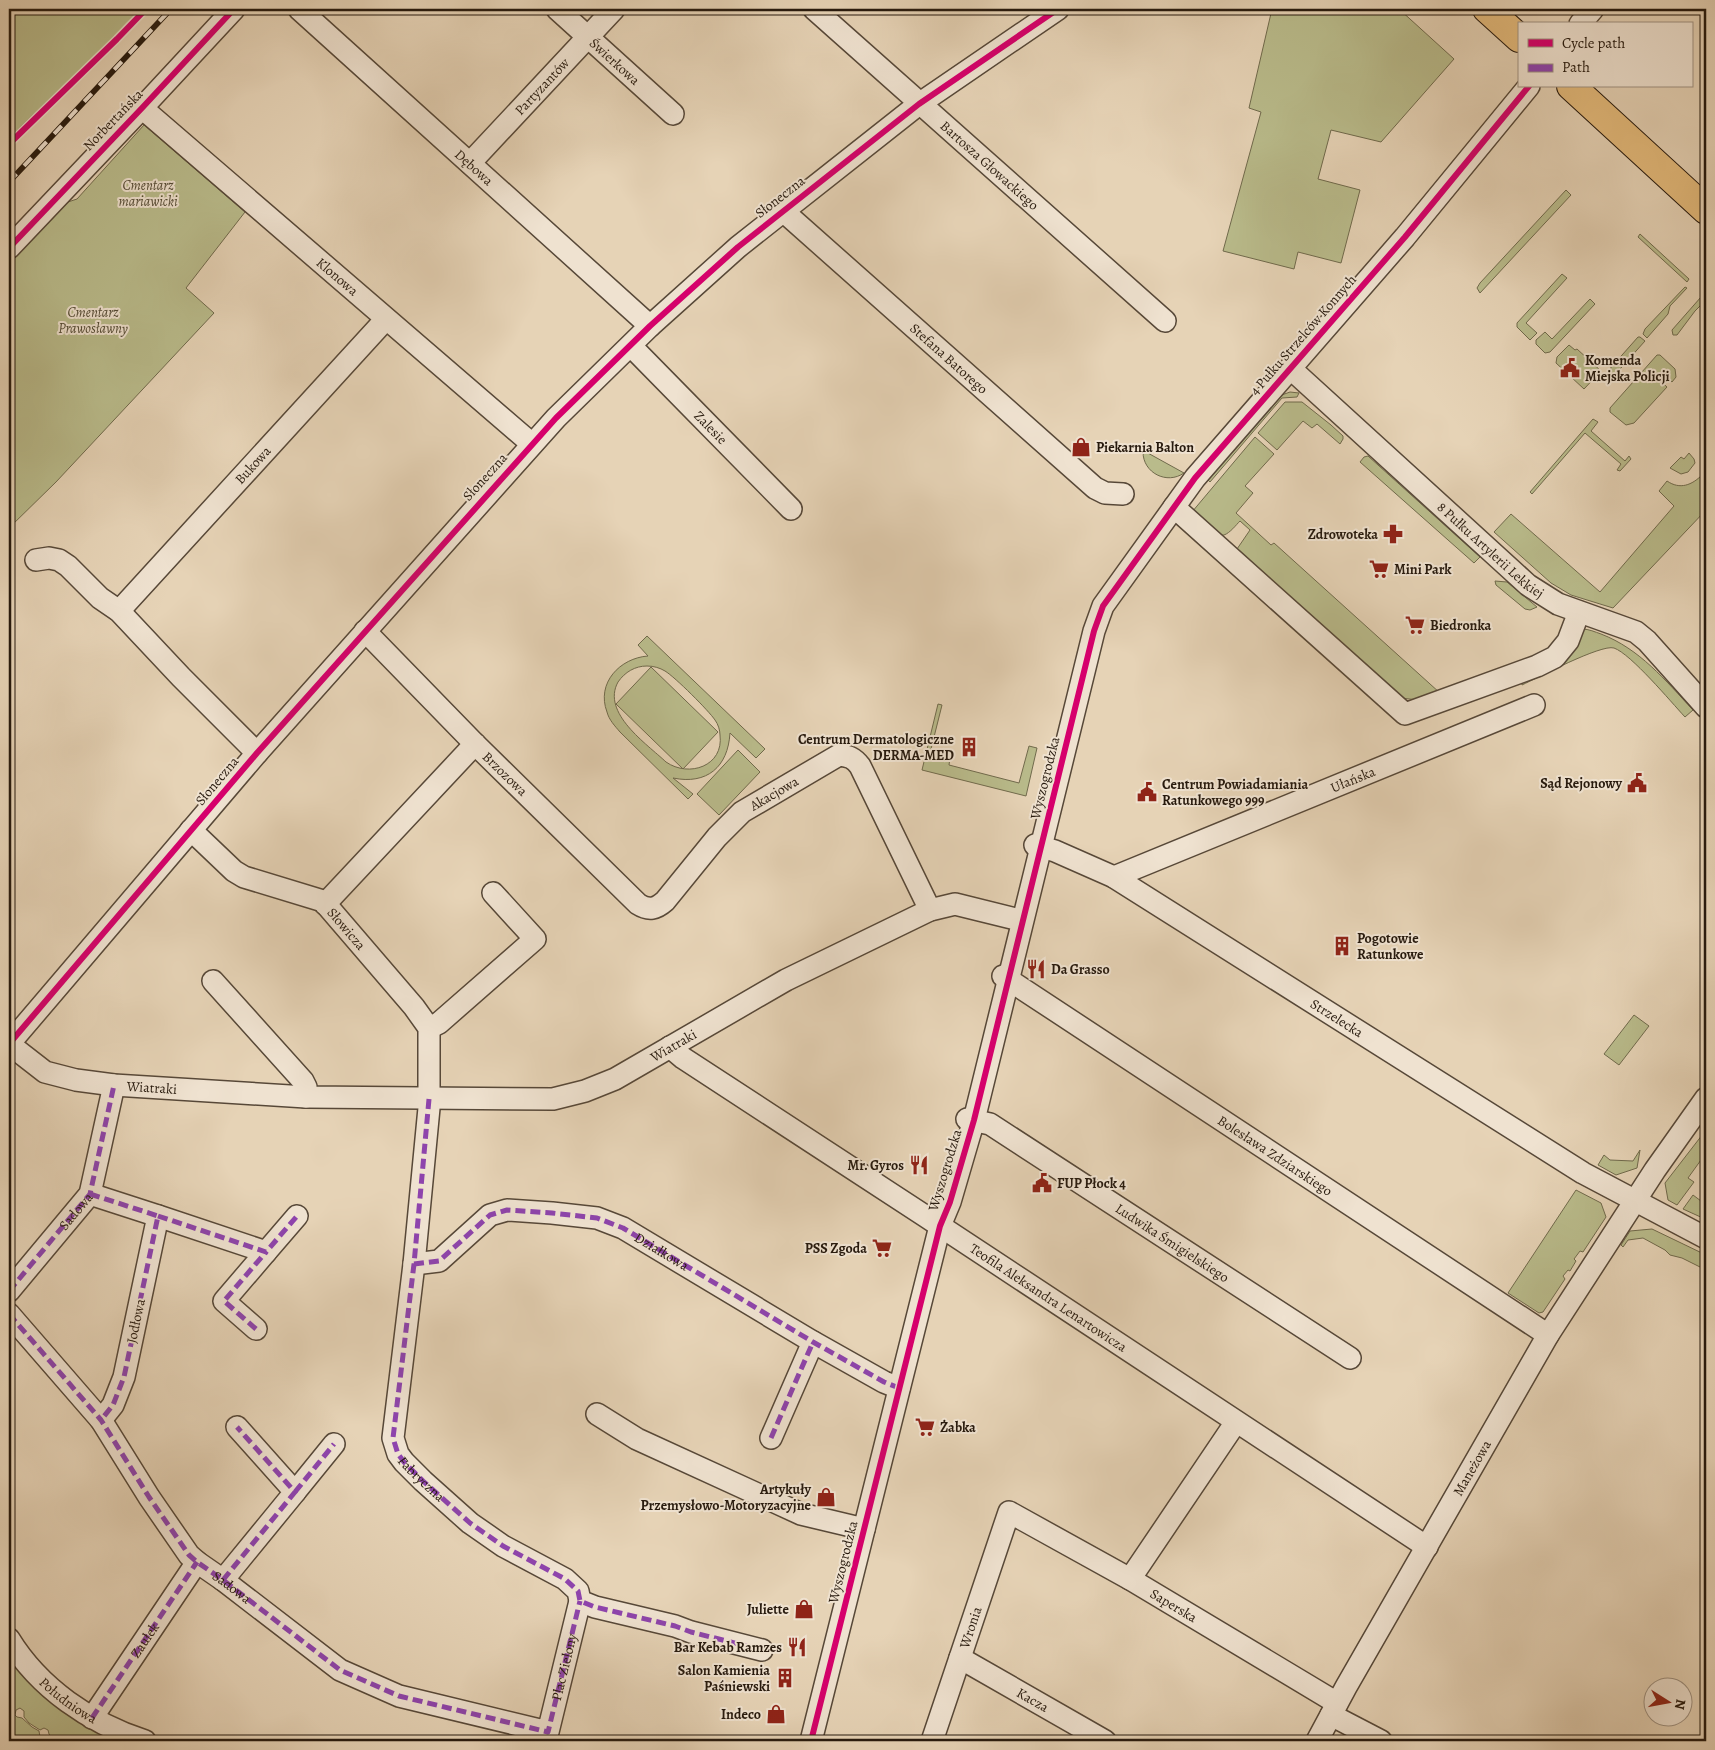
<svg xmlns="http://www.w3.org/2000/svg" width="1715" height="1750" font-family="Alegreya,serif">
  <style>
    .green { fill: #b9bb8b; stroke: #706a4c; fill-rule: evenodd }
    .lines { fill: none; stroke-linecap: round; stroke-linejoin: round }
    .minor-casing { stroke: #574838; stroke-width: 24 }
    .major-casing { stroke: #271a0e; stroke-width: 30 }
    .minor { stroke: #efe2d0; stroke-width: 21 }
    .major { stroke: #e3ba7b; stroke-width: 28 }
    .rail-casing { stroke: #271a0e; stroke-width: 5.5 }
    .rail { stroke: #efe2d0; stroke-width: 4; stroke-dasharray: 11; stroke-linecap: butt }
    .quiet { stroke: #8e44ad; stroke-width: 5; stroke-dasharray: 10 5; stroke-linecap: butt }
    .cycleway-casing { stroke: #efe2d0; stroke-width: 9 }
    .cycleway { stroke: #d6006c; stroke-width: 6 }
    .labels { text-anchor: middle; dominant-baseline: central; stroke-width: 4; stroke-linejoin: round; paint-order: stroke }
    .street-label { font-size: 14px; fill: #271a0e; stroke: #efe2d0 }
    .park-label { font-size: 14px; font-style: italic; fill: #534a34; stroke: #efe2d0 }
    .poi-label { font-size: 14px; font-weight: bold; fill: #271a0e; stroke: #efe2d0; text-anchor: end }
  </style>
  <rect width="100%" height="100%" fill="#e6d3b6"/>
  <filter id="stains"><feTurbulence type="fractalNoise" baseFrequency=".004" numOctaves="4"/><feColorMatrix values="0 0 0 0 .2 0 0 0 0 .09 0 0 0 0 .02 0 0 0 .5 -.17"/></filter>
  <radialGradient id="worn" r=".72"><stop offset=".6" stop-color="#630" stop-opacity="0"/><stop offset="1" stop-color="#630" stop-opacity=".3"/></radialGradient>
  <path class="green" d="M9,9H140L115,36L9,138Z
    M1272,9H1399L1454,59L1381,142L1331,130L1318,179L1360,190L1341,263L1298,252L1294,269L1223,251L1261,112L1249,108Z
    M144,125L245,212L186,288L214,313L56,482L9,528V263L65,203L77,199Z
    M1566,190L1571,195L1480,293L1477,288L1480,283Z
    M1640,234L1689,279L1687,282L1638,237Z
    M1562,274L1567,278L1526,323L1537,333L1530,340L1517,327V323Z
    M1685,287L1687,288L1670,306L1668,314L1647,338L1643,334L1645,329Z
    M1704,296H1706V300L1695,311L1677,335H1673L1672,330L1701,297Z
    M1590,299L1595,304L1550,352L1545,353L1536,344V340L1545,332L1552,339Z
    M1638,337H1640L1645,341L1612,378L1607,372Z
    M1569,345L1575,350L1577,349L1601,371L1584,389L1556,363L1557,357Z
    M1657,355H1660L1675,369L1676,377L1672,382L1661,372L1656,377L1667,387L1634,423L1626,425L1610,412V408Z
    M1290,392L1299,393L1297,397L1282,398L1210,482L1207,479L1279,396Z
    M1285,402H1302L1331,425L1343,436V439L1340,444L1317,424L1312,428L1303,421L1277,450L1258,433Z
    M1593,419L1598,422L1591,431L1625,461L1629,456L1631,459L1620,471L1617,470L1621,464L1585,433L1532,494L1530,492Z
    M1255,437L1274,454L1245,486L1253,493L1236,513L1271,545L1274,543L1440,693L1418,700L1401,698L1237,549L1250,530L1240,521C1236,525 1230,533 1224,535C1212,538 1200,519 1192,512Z
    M1143,452H1146L1184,473C1167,485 1143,473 1143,452Z
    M1689,453L1694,459L1695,463L1688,472L1681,474L1670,468L1681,457L1684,459Z
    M1368,456L1480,557L1474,563L1360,462L1364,457Z
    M1702,475L1706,479V510L1613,608L1571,595L1551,583L1494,532L1511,514L1600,592L1674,506L1659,491L1667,481C1680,490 1692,485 1702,475Z
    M1495,581L1507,582L1537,607L1530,610L1525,609L1496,585Z
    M1582,629C1589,629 1595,632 1601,634C1640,649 1665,680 1693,710L1685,717C1671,702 1631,654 1614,648C1601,644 1537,678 1522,685L1521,676Z
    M647,636L765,749L756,758L730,733C728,767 707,785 673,778L693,794L688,799L620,732C615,726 609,720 607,712C596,683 620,658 648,656L638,645ZM647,666C654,666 660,668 665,671C675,677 709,711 715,720C718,724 720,730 720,735C724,766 689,778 666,762C647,744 601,713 618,682C625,672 635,666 647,666Z
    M651,667L718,732L683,769L616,704Z
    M938,704L942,705L930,753L950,758L949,765L1019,783L1029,746L1037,748L1026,796L922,770Z
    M738,750L760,772L719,815L697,794Z
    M1634,1015L1649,1026L1619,1065L1604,1054Z
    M1706,1130V1153L1688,1178L1694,1182L1677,1205L1668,1200L1665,1183Z
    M1640,1150L1637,1168L1616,1175L1598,1165L1604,1155L1610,1160L1633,1161Z
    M1576,1190L1601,1203L1606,1217L1583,1252L1580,1251L1574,1259L1576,1261L1570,1271L1568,1270L1563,1276L1565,1279L1543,1312L1539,1313L1508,1293Z
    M1693,1195L1705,1204L1706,1202V1216L1705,1219L1683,1209Z
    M1652,1229L1706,1255V1270L1682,1258L1670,1255L1665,1250L1643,1238L1628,1240L1623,1247L1621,1245L1630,1231Z
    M9,1654L120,1741H54L49,1734L48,1730L44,1728L40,1730L29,1723L24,1717V1711L20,1708L16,1710L15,1715L17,1717L22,1718L32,1727L39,1731L40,1737L43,1738L48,1736L52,1741H9Z"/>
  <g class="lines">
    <defs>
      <g id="minor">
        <path id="s1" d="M299,9L650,326"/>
        <path id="s2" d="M557,9L673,114"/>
        <path id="s3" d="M814,9L1165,321"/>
        <path d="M1580,24L1593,9"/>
        <path id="s4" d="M142,108L532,444"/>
        <path id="s5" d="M470,163L614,9"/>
        <path id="s6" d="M783,211L1095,488L1105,493L1123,494"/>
        <path d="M9,248L142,108L234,9"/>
        <path id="s7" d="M631,346L791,509"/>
        <path id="s8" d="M1290,368L1528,585L1558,604L1636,632L1647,641L1706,707"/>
        <path d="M1174,507L1405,714L1537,666L1555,657L1568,641L1579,612"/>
        <path d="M36,560L49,558L59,560L68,566L100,598L119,611L181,677L257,753"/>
        <path id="s9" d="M119,611L386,319"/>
        <path id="s10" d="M365,631L475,744L638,904C649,911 656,909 665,901L717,837L742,812L839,755C849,756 854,758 860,766L930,910"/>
        <path id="s11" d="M191,830L234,871L244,877L323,901L414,1007L429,1028V1108L414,1264L393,1438L398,1454L404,1462L423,1481L470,1523L503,1546L565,1579L578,1591L580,1601L595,1607L675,1626L691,1632L762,1650"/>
        <path id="s12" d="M1035,845L1055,851L1114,877L1583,1173L1706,1238"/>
        <path id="s13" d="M1114,877L1534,705"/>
        <path d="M325,904L475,744"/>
        <path id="s14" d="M1003,976L1548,1335"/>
        <path d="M213,981L303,1081L306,1087V1097"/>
        <path d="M429,1028L439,1023L535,939L493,893"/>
        <path d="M9,1044L257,753L556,418L650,326L738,247L919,104L1058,9"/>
        <path id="s15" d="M9,1044L45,1072L76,1080L114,1085L306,1097L553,1099L585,1091L615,1079L786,980L930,910L955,904L1016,919"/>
        <path id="s16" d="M670,1047L683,1058L925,1216L1427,1547"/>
        <path id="s17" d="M967,1119L990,1124L1350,1358"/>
        <path d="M90,1194L158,1216L124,1377L113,1405L101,1420"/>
        <path d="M158,1216L266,1252L297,1216"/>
        <path d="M414,1264L439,1261L490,1215L507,1210L552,1213L597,1218L623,1228L813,1342L884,1382L899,1388"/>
        <path d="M9,1291L90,1194L114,1085"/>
        <path d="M9,1314L101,1420L149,1497L189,1555L197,1562L223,1580L340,1670L399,1696L548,1732L580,1601"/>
        <path d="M256,1329L224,1301L266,1252"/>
        <path d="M597,1414L637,1439L801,1514L864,1529"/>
        <path d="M771,1438L813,1342"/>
        <path d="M295,1492L334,1444"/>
        <path d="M1130,1579L1236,1422"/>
        <path d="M223,1580L295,1492L237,1427"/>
        <path id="s18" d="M9,1639C39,1688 90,1723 145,1741"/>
        <path id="s19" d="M960,1658L1105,1741"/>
        <path d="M1331,1715L1381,1741"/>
        <path id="s20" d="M92,1718L197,1562"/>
        <path d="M811,1741L940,1226L950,1202L974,1120L1094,631L1103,606L1195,478L1405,237L1529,86"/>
        <path id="s21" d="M932,1741L1009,1512L1130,1579L1337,1703"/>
        <path id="s22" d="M1317,1741L1346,1687L1548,1335L1655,1170L1706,1098"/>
      </g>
      <path id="major" d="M1487,9L1519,38
        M1571,86L1706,210"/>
    </defs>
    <use href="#minor" class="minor-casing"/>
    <use href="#major" class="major-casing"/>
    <use href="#minor" class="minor"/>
    <use href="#major" class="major"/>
    <defs>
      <path id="rail" d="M9,182L171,9"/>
    </defs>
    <use href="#rail" class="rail-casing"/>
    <use href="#rail" class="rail"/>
    <g class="quiet">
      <path d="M429,1099L414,1264L393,1438L398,1454L404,1462L423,1481L470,1523L503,1546L565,1579L578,1591L580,1601L595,1607L675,1626L691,1632L762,1650"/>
      <path d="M90,1194L158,1216L124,1377L113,1405L101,1420"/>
      <path d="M158,1216L266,1252L297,1216"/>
      <path id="s23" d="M414,1264L439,1261L490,1215L507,1210L552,1213L597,1218L623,1228L813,1342L884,1382L899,1388"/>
      <path id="s24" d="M9,1291L90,1194L114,1085"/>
      <path id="s25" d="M9,1314L101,1420L149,1497L189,1555L197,1562L223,1580L340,1670L399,1696L548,1732L580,1601"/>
      <path d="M256,1329L224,1301L266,1252"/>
      <path d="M771,1438L813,1342"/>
      <path d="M295,1492L334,1444"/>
      <path d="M223,1580L295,1492L237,1427"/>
      <path d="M92,1718L197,1562"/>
    </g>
    <defs>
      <path id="cycleway" d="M9,144L117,39L146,9
        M9,248L142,108L234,9
        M9,1044L257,753L556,418L650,326L738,247L919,104L1058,9
        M811,1741L940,1226L950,1202L974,1120L1094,631L1103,606L1195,478L1405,237L1529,86"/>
    </defs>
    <use href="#cycleway" class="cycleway-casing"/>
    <use href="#cycleway" class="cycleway"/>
  </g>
  <defs>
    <symbol id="civic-bare" viewBox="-9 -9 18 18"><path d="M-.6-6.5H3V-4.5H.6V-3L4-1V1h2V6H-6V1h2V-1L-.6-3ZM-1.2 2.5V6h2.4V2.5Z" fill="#8f2418" stroke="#efe2d0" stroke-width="2.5" paint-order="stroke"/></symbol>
    <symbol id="shop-bare" viewBox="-9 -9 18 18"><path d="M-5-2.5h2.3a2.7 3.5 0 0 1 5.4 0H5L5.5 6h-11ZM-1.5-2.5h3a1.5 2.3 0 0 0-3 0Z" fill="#8f2418" stroke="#efe2d0" stroke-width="2.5" paint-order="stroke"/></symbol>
    <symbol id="pharmacy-bare" viewBox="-9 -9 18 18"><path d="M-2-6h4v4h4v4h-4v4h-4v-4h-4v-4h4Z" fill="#8f2418" stroke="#efe2d0" stroke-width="2.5" paint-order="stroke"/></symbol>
    <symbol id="supermarket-bare" viewBox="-9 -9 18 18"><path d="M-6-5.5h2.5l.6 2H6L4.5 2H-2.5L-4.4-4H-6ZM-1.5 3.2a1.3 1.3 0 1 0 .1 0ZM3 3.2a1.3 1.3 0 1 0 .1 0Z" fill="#8f2418" stroke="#efe2d0" stroke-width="2.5" paint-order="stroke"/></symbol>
    <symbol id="building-bare" viewBox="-9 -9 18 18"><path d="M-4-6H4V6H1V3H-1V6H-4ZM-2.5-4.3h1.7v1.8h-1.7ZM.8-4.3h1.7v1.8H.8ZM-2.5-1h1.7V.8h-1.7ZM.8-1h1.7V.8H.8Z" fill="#8f2418" stroke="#efe2d0" stroke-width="2.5" paint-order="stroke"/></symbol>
    <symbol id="restaurant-bare" viewBox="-9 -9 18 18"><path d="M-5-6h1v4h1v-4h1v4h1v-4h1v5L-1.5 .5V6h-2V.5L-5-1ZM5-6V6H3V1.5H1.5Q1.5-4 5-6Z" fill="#8f2418" stroke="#efe2d0" stroke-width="2.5" paint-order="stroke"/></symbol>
  </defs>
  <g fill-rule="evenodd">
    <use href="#civic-bare" x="1556" y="354" width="28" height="28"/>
    <use href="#shop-bare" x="1067" y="433" width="28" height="28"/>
    <use href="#pharmacy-bare" x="1379" y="520" width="28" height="28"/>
    <use href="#supermarket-bare" x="1365" y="555" width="28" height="28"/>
    <use href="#supermarket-bare" x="1401" y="611" width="28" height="28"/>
    <use href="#building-bare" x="955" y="733" width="28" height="28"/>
    <use href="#civic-bare" x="1623" y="769" width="28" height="28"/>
    <use href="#civic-bare" x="1133" y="778" width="28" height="28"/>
    <use href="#building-bare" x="1328" y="932" width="28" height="28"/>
    <use href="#restaurant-bare" x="1022" y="955" width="28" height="28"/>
    <use href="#restaurant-bare" x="905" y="1151" width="28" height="28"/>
    <use href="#civic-bare" x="1028" y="1169" width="28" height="28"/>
    <use href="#supermarket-bare" x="868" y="1234" width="28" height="28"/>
    <use href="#supermarket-bare" x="911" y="1413" width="28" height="28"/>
    <use href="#shop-bare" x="812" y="1483" width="28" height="28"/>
    <use href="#shop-bare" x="790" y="1595" width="28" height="28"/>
    <use href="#restaurant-bare" x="783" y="1633" width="28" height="28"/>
    <use href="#building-bare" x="771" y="1664" width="28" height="28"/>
    <use href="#shop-bare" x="762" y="1700" width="28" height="28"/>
  </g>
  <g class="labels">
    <g class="street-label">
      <text stroke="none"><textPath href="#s2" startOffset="78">Świerkowa</textPath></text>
      <text stroke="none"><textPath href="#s5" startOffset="105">Partyzantów</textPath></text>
      <text transform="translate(113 120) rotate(-46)">Norbertańska</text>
      <text stroke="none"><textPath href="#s3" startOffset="235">Bartosza Głowackiego</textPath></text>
      <text stroke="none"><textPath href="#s1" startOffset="236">Dębowa</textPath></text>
      <text transform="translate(780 197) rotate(-38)">Słoneczna</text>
      <text stroke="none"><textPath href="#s4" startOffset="258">Klonowa</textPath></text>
      <text transform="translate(1303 335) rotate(-49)">4 Pułku Strzelców Konnych</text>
      <text stroke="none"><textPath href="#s6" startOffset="222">Stefana Batorego</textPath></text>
      <text stroke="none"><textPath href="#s7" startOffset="114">Zalesie</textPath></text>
      <text stroke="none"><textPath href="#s9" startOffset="198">Bukowa</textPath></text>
      <text transform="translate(485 477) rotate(-48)">Słoneczna</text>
      <text stroke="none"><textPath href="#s8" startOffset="271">8 Pułku Artylerii Lekkiej</textPath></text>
      <text stroke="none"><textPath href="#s10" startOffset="200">Brzozowa</textPath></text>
      <text transform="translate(1045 778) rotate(-76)">Wyszogrodzka</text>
      <text stroke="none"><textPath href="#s13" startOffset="258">Ułańska</textPath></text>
      <text transform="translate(217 781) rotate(-50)">Słoneczna</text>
      <text stroke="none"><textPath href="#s10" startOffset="571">Akacjowa</textPath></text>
      <text stroke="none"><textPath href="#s11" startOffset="190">Słowicza</textPath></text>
      <text stroke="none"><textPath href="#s12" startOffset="349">Strzelecka</textPath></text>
      <text stroke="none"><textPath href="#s15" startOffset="688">Wiatraki</textPath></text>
      <text stroke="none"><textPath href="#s15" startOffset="154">Wiatraki</textPath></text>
      <text stroke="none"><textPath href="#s14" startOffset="326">Bolesława Zdziarskiego</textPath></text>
      <text transform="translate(945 1170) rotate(-73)">Wyszogrodzka</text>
      <text stroke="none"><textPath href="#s24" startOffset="104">Sadowa</textPath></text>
      <text stroke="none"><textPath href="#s17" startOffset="241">Ludwika Śmigielskiego</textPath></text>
      <text stroke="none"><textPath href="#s23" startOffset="275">Działkowa</textPath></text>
      <text stroke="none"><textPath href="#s16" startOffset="454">Teofila Aleksandra Lenartowicza</textPath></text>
      <text transform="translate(136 1321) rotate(-78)">Jodłowa</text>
      <text stroke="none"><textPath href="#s22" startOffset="314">Maneżowa</textPath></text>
      <text stroke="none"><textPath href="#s11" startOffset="782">Fabryczna</textPath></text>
      <text transform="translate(843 1562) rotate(-76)">Wyszogrodzka</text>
      <text stroke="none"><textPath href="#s25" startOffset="355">Sadowa</textPath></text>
      <text stroke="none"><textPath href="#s21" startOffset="431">Saperska</textPath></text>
      <text stroke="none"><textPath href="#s21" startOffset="120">Wronia</textPath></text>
      <text stroke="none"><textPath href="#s20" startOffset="94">Zaułek</textPath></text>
      <text stroke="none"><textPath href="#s25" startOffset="776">Plac Zielony</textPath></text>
      <text stroke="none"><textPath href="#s18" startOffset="86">Południowa</textPath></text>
      <text stroke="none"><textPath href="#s19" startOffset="84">Kacza</textPath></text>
    </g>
    <g class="park-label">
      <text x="148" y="185">Cmentarz<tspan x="148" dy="16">mariawicki</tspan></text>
      <text x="93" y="312">Cmentarz<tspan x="93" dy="16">Prawosławny</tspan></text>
    </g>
    <g class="poi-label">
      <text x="1585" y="360" text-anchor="start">Komenda<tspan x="1585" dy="16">Miejska Policji</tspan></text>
      <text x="1096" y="447" text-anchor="start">Piekarnia Balton</text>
      <text x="1378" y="534">Zdrowoteka</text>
      <text x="1394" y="569" text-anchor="start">Mini Park</text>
      <text x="1430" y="625" text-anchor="start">Biedronka</text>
      <text x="954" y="739">Centrum Dermatologiczne<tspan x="954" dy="16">DERMA-MED</tspan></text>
      <text x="1622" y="783">Sąd Rejonowy</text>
      <text x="1162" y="784" text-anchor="start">Centrum Powiadamiania<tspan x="1162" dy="16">Ratunkowego 999</tspan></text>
      <text x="1357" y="938" text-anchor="start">Pogotowie<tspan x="1357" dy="16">Ratunkowe</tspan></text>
      <text x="1051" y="969" text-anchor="start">Da Grasso</text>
      <text x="904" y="1165">Mr. Gyros</text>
      <text x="1057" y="1183" text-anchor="start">FUP Płock 4</text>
      <text x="867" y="1248">PSS Zgoda</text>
      <text x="940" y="1427" text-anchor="start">Żabka</text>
      <text x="811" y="1489">Artykuły<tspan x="811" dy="16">Przemysłowo-Motoryzacyjne</tspan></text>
      <text x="789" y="1609">Juliette</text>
      <text x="782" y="1647">Bar Kebab Ramzes</text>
      <text x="770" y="1670">Salon Kamienia<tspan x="770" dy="16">Paśniewski</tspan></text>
      <text x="761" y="1714">Indeco</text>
    </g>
  </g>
  <rect width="1715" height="1750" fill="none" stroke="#e6d3b6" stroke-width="30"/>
  <rect x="10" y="10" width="1695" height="1730" fill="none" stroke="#271a0e" stroke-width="2.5"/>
  <rect x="15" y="15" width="1685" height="1720" fill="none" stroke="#271a0e"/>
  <rect x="1518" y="22" width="175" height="65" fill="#efe2d0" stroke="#9f9282"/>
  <rect x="1528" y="39" width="25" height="8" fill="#d6006c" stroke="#9f9282"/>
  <text x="1562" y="48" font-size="15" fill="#271a0e">Cycle path</text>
  <rect x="1528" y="64" width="25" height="8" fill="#8e44ad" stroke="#9f9282"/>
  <text x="1562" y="72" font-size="15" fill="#271a0e">Path</text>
  <g transform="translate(1668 1702) rotate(101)"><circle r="24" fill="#efe2d0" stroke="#9f9282"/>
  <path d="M0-4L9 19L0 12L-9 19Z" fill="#8f2418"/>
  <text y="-8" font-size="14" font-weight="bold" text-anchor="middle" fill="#271a0e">N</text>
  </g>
  <rect width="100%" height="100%" filter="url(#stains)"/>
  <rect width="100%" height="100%" fill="url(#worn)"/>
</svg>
